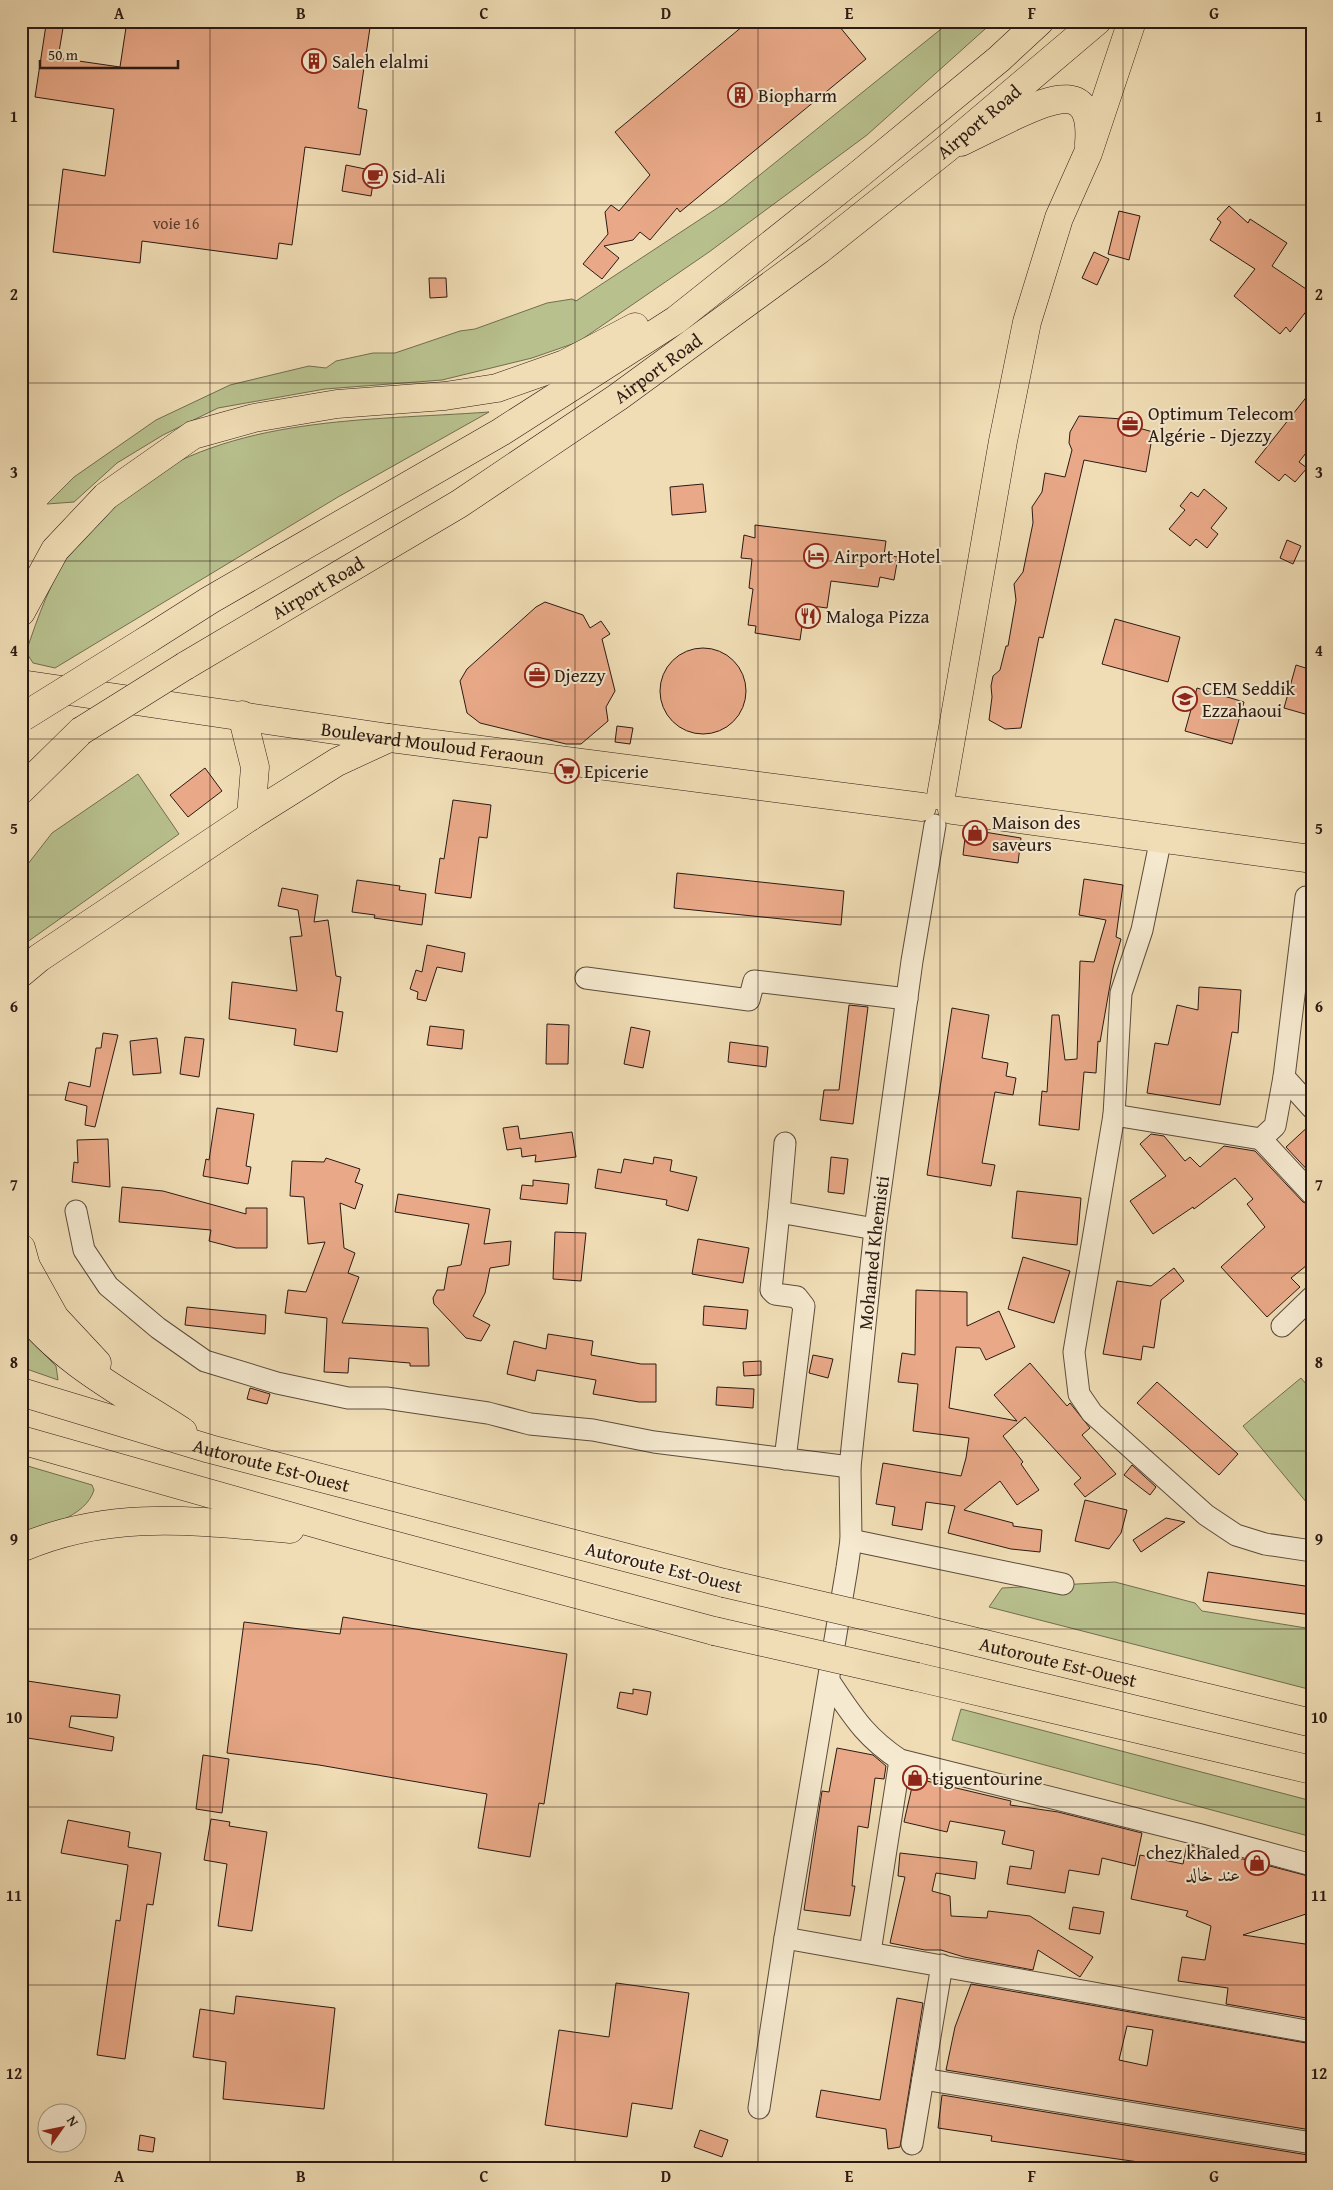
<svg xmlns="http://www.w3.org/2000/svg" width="1333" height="2190" font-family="'Gentium Book Plus',Amiri,serif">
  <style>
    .green { fill: #b8c18e; stroke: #726e50 }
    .building { fill: #e9a988; stroke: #2b1a13; fill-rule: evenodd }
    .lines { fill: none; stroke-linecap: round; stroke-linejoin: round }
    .minor-casing { stroke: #5c4b3c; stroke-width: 23 }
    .major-casing { stroke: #2b1a13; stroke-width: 29 }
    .highway-casing { stroke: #2b1a13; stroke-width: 29 }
    .minor { stroke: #f5e9cf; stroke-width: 21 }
    .major { stroke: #f0ddb5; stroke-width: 28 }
    .highway { stroke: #f0ddb5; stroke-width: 28 }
    .highway-bridge-casing { stroke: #2b1a13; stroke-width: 29; stroke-linecap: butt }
    .highway-bridge { stroke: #f0ddb5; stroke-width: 28 }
    .grid { fill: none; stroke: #2b1a13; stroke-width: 1; stroke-opacity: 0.55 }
    .labels { text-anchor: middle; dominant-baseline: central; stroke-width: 4; stroke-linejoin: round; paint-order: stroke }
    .number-label { font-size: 16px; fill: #5a3e30 }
    .poi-label { font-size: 19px; fill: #2b1a13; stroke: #f5e9cf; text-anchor: start }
    .street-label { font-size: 19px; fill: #2b1a13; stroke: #f5e9cf }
    .neatline { fill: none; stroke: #2b1a13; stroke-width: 2 }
    .grid-label { font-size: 16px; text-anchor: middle; font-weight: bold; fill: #2b1a13 }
  </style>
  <rect width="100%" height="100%" fill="#f0ddb5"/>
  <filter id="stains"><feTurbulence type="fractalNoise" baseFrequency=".004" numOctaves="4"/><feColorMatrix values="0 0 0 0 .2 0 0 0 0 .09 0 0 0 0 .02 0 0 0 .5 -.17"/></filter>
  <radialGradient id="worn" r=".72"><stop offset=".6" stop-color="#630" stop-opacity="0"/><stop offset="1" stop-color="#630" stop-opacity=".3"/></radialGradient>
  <path class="green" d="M951,21H994L867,135L709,252L578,342L532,358L442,380L325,389L218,408L163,435L117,463L74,502L47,504L74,477L156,420L230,385L309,366L326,368L336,361L373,353H395L460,331L475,329L547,303L572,299L576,301L725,203Z
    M489,412L338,497L55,668L33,663L26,652C38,617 51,579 73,548C81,537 92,528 102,518C110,509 118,498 128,491C233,415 366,421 489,412Z
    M138,774L179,834L23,945L21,942V873L52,833Z
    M21,1331L56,1366L58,1380L21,1367Z
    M1301,1378L1312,1391V1509L1243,1426Z
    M21,1464L92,1485L94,1490C85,1518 46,1525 21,1536Z
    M1115,1582L1195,1603L1202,1611L1312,1629V1690L989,1607L1002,1588Z
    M961,1709L1312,1801V1837L952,1740Z"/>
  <path class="building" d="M127,21H148L195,28L196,21H371L358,108L367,110L360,155L305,147L292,245L279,243L277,259L142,241L140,263L53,252L63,169L105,176L114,109L35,97L46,25L63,28L58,58L120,67Z
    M749,21H835L866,59L680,212L677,208L650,240L640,232L633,240L604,246L619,258L602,279L583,264L608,234L605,212L611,205L619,211L650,175L615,132Z
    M346,165L375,171L371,196L342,191Z
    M1229,206L1248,223L1250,219L1287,243L1272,266L1312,293V304L1290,332L1286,327L1280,334L1234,296L1255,269L1210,240L1221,222L1217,219Z
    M1119,211L1140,216L1129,260L1108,254Z
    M1094,252L1109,259L1097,285L1082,278Z
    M429,278H446L447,297L430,298Z
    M1312,390V445L1299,462L1307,468L1295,482L1285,474L1279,481L1255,462Z
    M1079,416L1122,419L1128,425L1153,432L1146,472L1084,460L1043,638L1039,637L1021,728L1005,729L989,720L992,697L991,686L993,676L1000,670L1006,646H1008L1016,600L1014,584L1023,572L1033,523L1032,507L1042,492L1045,473L1065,477L1072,450L1069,443L1070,432Z
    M703,484L706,512L672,515L670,487Z
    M1204,489L1227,508L1211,528L1218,534L1207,548L1196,539L1190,546L1169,529L1185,510L1180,506L1191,492L1198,497Z
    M755,525L886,541L884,555L898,557L894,580L880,577L878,587L831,581L827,608L805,605L800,640L755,633L756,626L748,625L753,589L749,588L752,559L741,558L744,535L755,538Z
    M1287,540L1301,546L1293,564L1280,558Z
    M545,602L583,615L590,628L601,621L610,634L602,639L615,691L606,707L608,721L581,744H566L480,723L467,713L460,681L467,669L536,607Z
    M1115,619L1180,637L1168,682L1102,664Z
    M660 691a43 43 0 1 1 86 0a43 43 0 1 1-86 0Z
    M1296,665L1312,670V716L1284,708Z
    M1197,688L1244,702L1232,744L1185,731Z
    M617,726L633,728L630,744L615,742Z
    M205,768L222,791L188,817L170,795Z
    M453,800L491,805L487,838L479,837L471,898L435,893L440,858L444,859Z
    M966,829L1021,838L1018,863L963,855Z
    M677,873L844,891L841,925L674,908Z
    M1084,879L1123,885L1116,937L1121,939L1113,968L1100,1042L1098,1041L1096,1073L1084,1072L1079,1130L1039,1125L1042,1091L1047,1092L1052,1015H1059L1065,1060L1077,1059L1080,961L1094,962L1106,920L1079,915Z
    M357,880L400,886L399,890L426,894L422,925L374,918L375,915L352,912Z
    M282,888L318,895L314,922L328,920L336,976L341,977L336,1011L343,1012L337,1052L294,1045L296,1029L229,1019L232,982L297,991L290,937L302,936L298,910L278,906Z
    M427,945L465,953L462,972L437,967L426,1001L417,999L418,992L410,989L416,970L422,972Z
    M1199,987L1241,990L1238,1033L1232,1032L1220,1105L1147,1093L1155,1043L1168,1045L1177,1005L1198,1010Z
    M849,1005L868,1007L853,1124L820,1120L824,1090H839Z
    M952,1008L989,1015L982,1058L1008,1063L1006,1076L1016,1078L1013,1095L995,1092L982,1163L995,1165L991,1186L927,1175Z
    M547,1024L569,1025L568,1064H546Z
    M430,1026L464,1030L462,1049L427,1045Z
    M631,1027L650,1031L643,1068L624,1064Z
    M103,1033L118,1035L95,1127L85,1125L87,1106L65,1100L69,1082L90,1087L96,1048H101Z
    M185,1037L204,1039L199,1077L180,1074Z
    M157,1038L161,1073L133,1075L130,1041Z
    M730,1042L768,1047L766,1067L728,1062Z
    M217,1108L254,1114L246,1166L251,1167L248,1184L203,1176L206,1159L209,1160Z
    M1312,1123V1175L1286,1147Z
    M518,1126L520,1139L572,1132L576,1157L535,1162L536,1155L522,1157L521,1148L507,1150L503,1128Z
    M1151,1134L1164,1136L1185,1161L1190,1157L1200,1167L1224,1146L1255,1151L1303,1202L1312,1206V1261L1291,1278L1300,1287L1267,1317L1221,1267L1265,1227L1247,1204L1253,1199L1235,1178L1194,1209L1193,1207L1153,1234L1130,1201L1166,1176L1140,1144Z
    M108,1139L110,1187L72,1182L74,1162L78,1163L77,1140Z
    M654,1157L672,1160L670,1171L697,1177L688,1211L666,1205L667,1200L595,1188L598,1169L621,1173L624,1159L653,1164Z
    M831,1157L848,1159L844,1194L828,1192Z
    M326,1158L360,1169L355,1182L363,1185L355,1209L340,1203L344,1248L355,1253L348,1273L359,1277L342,1323L428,1328L429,1366H410V1363L349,1358L348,1373L324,1372L327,1318L285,1313L288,1290L306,1292L325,1242L308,1244L304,1197L290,1196L292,1161L324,1162Z
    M533,1180L569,1184L567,1204L520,1199L522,1185L533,1186Z
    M122,1187L163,1191L246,1214V1208H267V1248H236L209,1241L211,1230L119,1222Z
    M1017,1191L1081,1198L1077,1245L1012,1238Z
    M398,1194L490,1209L484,1244L511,1241L509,1265L490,1268L485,1293L473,1316L490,1325L481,1341L466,1338L434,1304L433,1298L437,1290H444L448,1267L461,1265L469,1224L395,1212Z
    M555,1232L586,1233L581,1281L553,1279Z
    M698,1239L749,1248L743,1283L692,1274Z
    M1023,1257L1070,1271L1054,1323L1008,1309Z
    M1174,1268L1184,1281L1161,1300L1154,1348L1143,1346L1141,1360L1103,1354L1117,1281L1151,1286Z
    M916,1290L967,1292V1326L999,1311L1015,1347L986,1360L980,1348L956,1347L949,1408L1017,1421L994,1395L1030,1363L1067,1406L1070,1403L1090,1428L1082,1435L1116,1474L1085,1497L1074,1484L1081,1478L1025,1417L1003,1436L1023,1462L1021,1464L1039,1490L1017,1505L1000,1481L964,1510L1013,1523V1526L1042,1530L1040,1552L1011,1549L948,1533L955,1506L926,1502L922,1530L892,1525L895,1507L876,1504L883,1463L961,1476L966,1458L969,1438L913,1431L918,1384L898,1382L902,1353L915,1355Z
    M704,1306L748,1310L746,1329L703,1325Z
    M187,1307L266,1315L265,1334L185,1325Z
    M548,1334L593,1341L591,1355L641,1364H656V1402H639L593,1394L596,1380L537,1370L535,1381L507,1374L514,1341L546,1349Z
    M813,1355L833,1359L828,1378L809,1373Z
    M761,1361V1375L744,1376L743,1362Z
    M1157,1382L1238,1454L1219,1475L1137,1403Z
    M717,1387L754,1389L753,1408L716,1405Z
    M250,1388L270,1394L267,1404L247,1399Z
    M1132,1465L1156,1487L1150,1495L1124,1475Z
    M1085,1500L1127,1510L1121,1533L1109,1549L1075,1541Z
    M1166,1518L1185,1522L1141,1552L1133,1540Z
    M1208,1572L1312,1587V1615L1203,1601Z
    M343,1617L567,1654L544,1804L539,1803L530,1857L478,1848L487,1794L319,1765L227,1753L244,1622L340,1634Z
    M21,1680L120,1695L117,1718L71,1716L69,1727L114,1737L112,1751L21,1737Z
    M633,1689L651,1692L647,1715L617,1708L620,1692L633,1694Z
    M837,1748L873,1755L886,1766L884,1779L875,1778L868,1828L858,1826L852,1886H855L850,1916L804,1910L822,1791L829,1792Z
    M203,1755L229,1759L222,1813L196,1809Z
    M914,1778L1011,1801L1010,1805L1058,1812L1142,1833L1135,1866L1102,1858L1099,1875L1069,1870L1065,1893L1007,1884L1010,1866L1031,1869L1034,1851L1002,1844L1005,1831L950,1821L947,1832L904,1822Z
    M211,1819L230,1822L229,1826L267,1832L252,1931L218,1926L227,1864L204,1860Z
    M68,1820L130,1832L128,1847L161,1853L153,1905L147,1904L125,2059L97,2055L116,1920L120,1921L128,1865L61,1853Z
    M1187,1844L1222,1854L1221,1858L1243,1859L1312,1877V1912L1243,1935L1312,1945V2019L1226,2004L1228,1988L1178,1981L1182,1957L1205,1960L1211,1926L1186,1916L1188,1911L1131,1899L1140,1855L1183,1864Z
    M900,1853L977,1862L975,1879L936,1873L932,1891L950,1896L951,1916L987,1918L988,1911L1030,1916L1093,1957L1080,1977L1038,1950L1033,1970L964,1957L941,1950H925L890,1943L905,1877L898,1876Z
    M1073,1907L1104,1912L1100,1934L1069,1929Z
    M616,1983L689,1993L672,2109L632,2103L627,2137L545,2125L559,2030L609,2037Z
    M971,1984L1312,2044L1311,2130L946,2070L955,2027ZM1127,2026L1153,2030L1147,2066L1119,2060Z
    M236,1996L335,2008L324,2109L223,2099L226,2062L193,2057L200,2009L234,2014Z
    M897,1998L923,2003L900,2147L888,2149L886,2129L816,2117L821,2090L880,2100Z
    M942,2095L1308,2155L1306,2169H1188L991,2141L992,2136L938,2128Z
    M700,2130L728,2140L722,2157L694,2147Z
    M140,2135L155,2138L153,2152L138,2150Z"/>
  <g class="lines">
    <defs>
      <g id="minor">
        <path d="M1306,897L1284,1077L1275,1126L1261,1139L1114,1115L1074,1352L1079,1394L1092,1413L1206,1515L1236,1535L1265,1544L1312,1551"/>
        <path d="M586,978L749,1000L754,981L907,999"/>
        <path d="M1284,1077L1312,1108"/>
        <path d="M1114,1115L1121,993L1142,930L1161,838"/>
        <path d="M1261,1139L1312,1194"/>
        <path d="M76,1211L84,1250L108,1286L158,1328L205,1361L277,1383L348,1398H386L488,1413L530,1424L593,1430L654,1442L850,1467"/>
        <path d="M779,1212L785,1143"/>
        <path d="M1282,1326L1312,1297"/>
        <path d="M785,1459L804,1306L797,1297L775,1294L771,1290L779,1212L875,1229"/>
        <path d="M851,1540L1063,1584"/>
        <path d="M829,1681C853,1716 864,1736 900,1760L1201,1835L1312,1865"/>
        <path d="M785,1938L1312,2032"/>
        <path d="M870,1952L900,1760"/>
        <path d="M923,2079L1312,2143"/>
        <path id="s1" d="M759,2108L785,1938L847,1568L851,1540L850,1467L875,1229L912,961L935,825"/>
        <path d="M912,2144L942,1965"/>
      </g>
      <g id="major">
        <path d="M961,142C979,133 996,125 1014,116C1052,98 1094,80 1089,144"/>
        <path id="s2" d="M21,684L389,738L922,807"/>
        <path d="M941,796L1003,441L1027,322L1059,218L1088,153L1132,21"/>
        <path d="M952,810L1312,859"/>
      </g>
      <g id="highway">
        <path d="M21,612L55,550L106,496L193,435L254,418L337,404L445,396L497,388L565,364L635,327"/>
        <path d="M147,640L210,600L501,432L676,320L857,176L999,59L1040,21"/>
        <path id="s3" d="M185,666L459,504L618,397L819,250L946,149L1097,21"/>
        <path d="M242,715L255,767L251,816"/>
        <path d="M21,790L81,731"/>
        <path d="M21,973L39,958L251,816L337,762L389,738"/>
        <path d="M21,1248L26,1266L55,1318L97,1363"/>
        <path d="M21,1308C62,1363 127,1395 183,1432"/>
        <path id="s4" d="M21,1392L210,1449L724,1583"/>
        <path d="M21,1440L356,1535L714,1631"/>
        <path d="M21,1548C111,1509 196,1521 290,1529"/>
        <path id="s5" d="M927,1630L1312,1723"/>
        <path d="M917,1677L1312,1770"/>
      </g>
    </defs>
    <use href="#minor" class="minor-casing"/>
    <use href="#major" class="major-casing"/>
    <use href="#highway" class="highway-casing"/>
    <use href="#minor" class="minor"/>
    <use href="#major" class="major"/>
    <use href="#highway" class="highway"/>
    <defs>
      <path id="highway-bridge" d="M23,717L147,640
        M81,731L185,666
        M724,1583L927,1630
        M714,1631L917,1677"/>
    </defs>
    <use href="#highway-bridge" class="highway-bridge-casing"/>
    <use href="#highway-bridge" class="highway-bridge"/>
  </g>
  <path class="grid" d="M210,21V2169M393,21V2169M575,21V2169M758,21V2169M940,21V2169M1123,21V2169M21,205H1312M21,383H1312M21,561H1312M21,739H1312M21,917H1312M21,1095H1312M21,1273H1312M21,1451H1312M21,1629H1312M21,1807H1312M21,1985H1312"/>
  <defs>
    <symbol id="building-ring" viewBox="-11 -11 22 22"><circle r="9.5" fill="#f5e9cf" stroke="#8f2418" stroke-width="1.5"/><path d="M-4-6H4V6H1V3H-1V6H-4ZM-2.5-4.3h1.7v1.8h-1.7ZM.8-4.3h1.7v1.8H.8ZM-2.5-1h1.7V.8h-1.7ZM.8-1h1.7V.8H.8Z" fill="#8f2418"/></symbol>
    <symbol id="cafe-ring" viewBox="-11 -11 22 22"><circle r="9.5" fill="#f5e9cf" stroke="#8f2418" stroke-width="1.5"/><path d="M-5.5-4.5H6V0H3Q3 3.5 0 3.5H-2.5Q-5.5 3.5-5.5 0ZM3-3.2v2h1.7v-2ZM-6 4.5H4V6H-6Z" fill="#8f2418"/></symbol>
    <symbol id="office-ring" viewBox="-11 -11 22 22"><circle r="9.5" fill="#f5e9cf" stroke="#8f2418" stroke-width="1.5"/><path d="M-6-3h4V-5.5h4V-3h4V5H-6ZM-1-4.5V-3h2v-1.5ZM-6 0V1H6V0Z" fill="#8f2418"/></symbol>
    <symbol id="hotel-ring" viewBox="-11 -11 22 22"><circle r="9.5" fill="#f5e9cf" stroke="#8f2418" stroke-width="1.5"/><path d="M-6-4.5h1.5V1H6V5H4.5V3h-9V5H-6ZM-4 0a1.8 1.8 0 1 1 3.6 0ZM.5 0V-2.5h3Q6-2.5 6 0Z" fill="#8f2418"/></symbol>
    <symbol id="restaurant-ring" viewBox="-11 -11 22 22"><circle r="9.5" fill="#f5e9cf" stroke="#8f2418" stroke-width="1.5"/><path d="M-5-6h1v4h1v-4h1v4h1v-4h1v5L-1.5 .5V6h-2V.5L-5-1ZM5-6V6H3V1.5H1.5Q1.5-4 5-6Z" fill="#8f2418"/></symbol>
    <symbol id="school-ring" viewBox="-11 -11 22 22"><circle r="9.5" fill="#f5e9cf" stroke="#8f2418" stroke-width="1.5"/><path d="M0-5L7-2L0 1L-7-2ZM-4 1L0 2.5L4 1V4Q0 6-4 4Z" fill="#8f2418"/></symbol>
    <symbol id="supermarket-ring" viewBox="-11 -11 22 22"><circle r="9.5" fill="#f5e9cf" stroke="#8f2418" stroke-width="1.5"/><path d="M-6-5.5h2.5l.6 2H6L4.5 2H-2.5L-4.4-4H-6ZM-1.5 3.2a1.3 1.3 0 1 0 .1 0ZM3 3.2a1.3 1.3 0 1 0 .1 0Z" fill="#8f2418"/></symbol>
    <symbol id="shop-ring" viewBox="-11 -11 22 22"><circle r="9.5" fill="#f5e9cf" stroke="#8f2418" stroke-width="1.5"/><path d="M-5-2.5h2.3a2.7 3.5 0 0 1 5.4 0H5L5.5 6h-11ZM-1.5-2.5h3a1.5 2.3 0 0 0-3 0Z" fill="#8f2418"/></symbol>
  </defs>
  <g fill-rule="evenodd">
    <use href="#building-ring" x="300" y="47" width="28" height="28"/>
    <use href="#building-ring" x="726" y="81" width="28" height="28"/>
    <use href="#cafe-ring" x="361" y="162" width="28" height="28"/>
    <use href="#office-ring" x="1116" y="410" width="28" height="28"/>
    <use href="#hotel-ring" x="802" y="542" width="28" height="28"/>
    <use href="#restaurant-ring" x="794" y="602" width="28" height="28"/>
    <use href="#office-ring" x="523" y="661" width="28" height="28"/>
    <use href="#school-ring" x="1171" y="685" width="28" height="28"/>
    <use href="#supermarket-ring" x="553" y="757" width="28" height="28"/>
    <use href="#shop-ring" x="961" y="819" width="28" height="28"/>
    <use href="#shop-ring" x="901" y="1764" width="28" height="28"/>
    <use href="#shop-ring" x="1243" y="1849" width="28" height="28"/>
  </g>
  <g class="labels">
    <g class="number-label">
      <text x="176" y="223">voie 16</text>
    </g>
    <g class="poi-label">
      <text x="332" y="61">Saleh elalmi</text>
      <text x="758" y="95">Biopharm</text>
      <text x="392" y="176">Sid-Ali</text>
      <text x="1148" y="413">Optimum Telecom<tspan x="1148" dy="22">Algérie - Djezzy</tspan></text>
      <text x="834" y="556">Airport Hotel</text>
      <text x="826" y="616">Maloga Pizza</text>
      <text x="554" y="675">Djezzy</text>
      <text x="1202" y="688">CEM Seddik<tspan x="1202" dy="22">Ezzahaoui</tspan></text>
      <text x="584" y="771">Epicerie</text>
      <text x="992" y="822">Maison des<tspan x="992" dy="22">saveurs</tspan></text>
      <text x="932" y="1778">tiguentourine</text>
      <text x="1240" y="1852" text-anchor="end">chez khaled<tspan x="1240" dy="22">عند خالد</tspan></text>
    </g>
    <g class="street-label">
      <text stroke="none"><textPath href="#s3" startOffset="964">Airport Road</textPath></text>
      <text stroke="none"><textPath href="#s3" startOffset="559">Airport Road</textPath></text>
      <text stroke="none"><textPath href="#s3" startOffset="154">Airport Road</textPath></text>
      <text stroke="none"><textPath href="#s2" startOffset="416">Boulevard Mouloud Feraoun</textPath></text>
      <text stroke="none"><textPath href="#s1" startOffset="864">Mohamed Khemisti</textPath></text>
      <text stroke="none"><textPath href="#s4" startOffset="261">Autoroute Est-Ouest</textPath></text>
      <text transform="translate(664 1567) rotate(14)">Autoroute Est-Ouest</text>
      <text stroke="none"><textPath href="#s5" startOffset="135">Autoroute Est-Ouest</textPath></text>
    </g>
  </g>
  <rect width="1333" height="2190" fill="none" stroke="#f0ddb5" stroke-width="55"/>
  <g transform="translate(62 2128) rotate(57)"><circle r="24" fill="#f5e9cf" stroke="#a49684"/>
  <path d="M0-4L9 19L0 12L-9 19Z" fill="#8f2418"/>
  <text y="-8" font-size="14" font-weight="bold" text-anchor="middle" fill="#2b1a13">N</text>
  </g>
  <path d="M40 60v8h138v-8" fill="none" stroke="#2b1a13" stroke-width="2.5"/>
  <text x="48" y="60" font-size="15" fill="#2b1a13" stroke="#f5e9cf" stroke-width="4" paint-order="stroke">50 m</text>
  <rect x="28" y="28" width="1278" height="2134" class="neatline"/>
  <g class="grid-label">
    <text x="119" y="19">A</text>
    <text x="301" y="19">B</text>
    <text x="484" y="19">C</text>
    <text x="666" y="19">D</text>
    <text x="849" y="19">E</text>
    <text x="1032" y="19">F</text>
    <text x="1214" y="19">G</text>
    <text x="14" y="122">1</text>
    <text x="1319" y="122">1</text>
    <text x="14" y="300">2</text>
    <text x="1319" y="300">2</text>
    <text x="14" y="478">3</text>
    <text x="1319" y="478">3</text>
    <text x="14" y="656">4</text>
    <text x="1319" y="656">4</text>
    <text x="14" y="834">5</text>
    <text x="1319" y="834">5</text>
    <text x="14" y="1012">6</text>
    <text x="1319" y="1012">6</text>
    <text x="14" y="1190">7</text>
    <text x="1319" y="1190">7</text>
    <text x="14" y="1368">8</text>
    <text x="1319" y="1368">8</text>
    <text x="14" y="1545">9</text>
    <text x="1319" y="1545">9</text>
    <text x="14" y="1723">10</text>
    <text x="1319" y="1723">10</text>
    <text x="14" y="1901">11</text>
    <text x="1319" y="1901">11</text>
    <text x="14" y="2079">12</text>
    <text x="1319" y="2079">12</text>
    <text x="119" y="2182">A</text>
    <text x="301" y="2182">B</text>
    <text x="484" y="2182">C</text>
    <text x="666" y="2182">D</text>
    <text x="849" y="2182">E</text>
    <text x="1032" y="2182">F</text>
    <text x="1214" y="2182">G</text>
  </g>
  <rect width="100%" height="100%" filter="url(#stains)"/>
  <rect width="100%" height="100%" fill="url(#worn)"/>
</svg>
